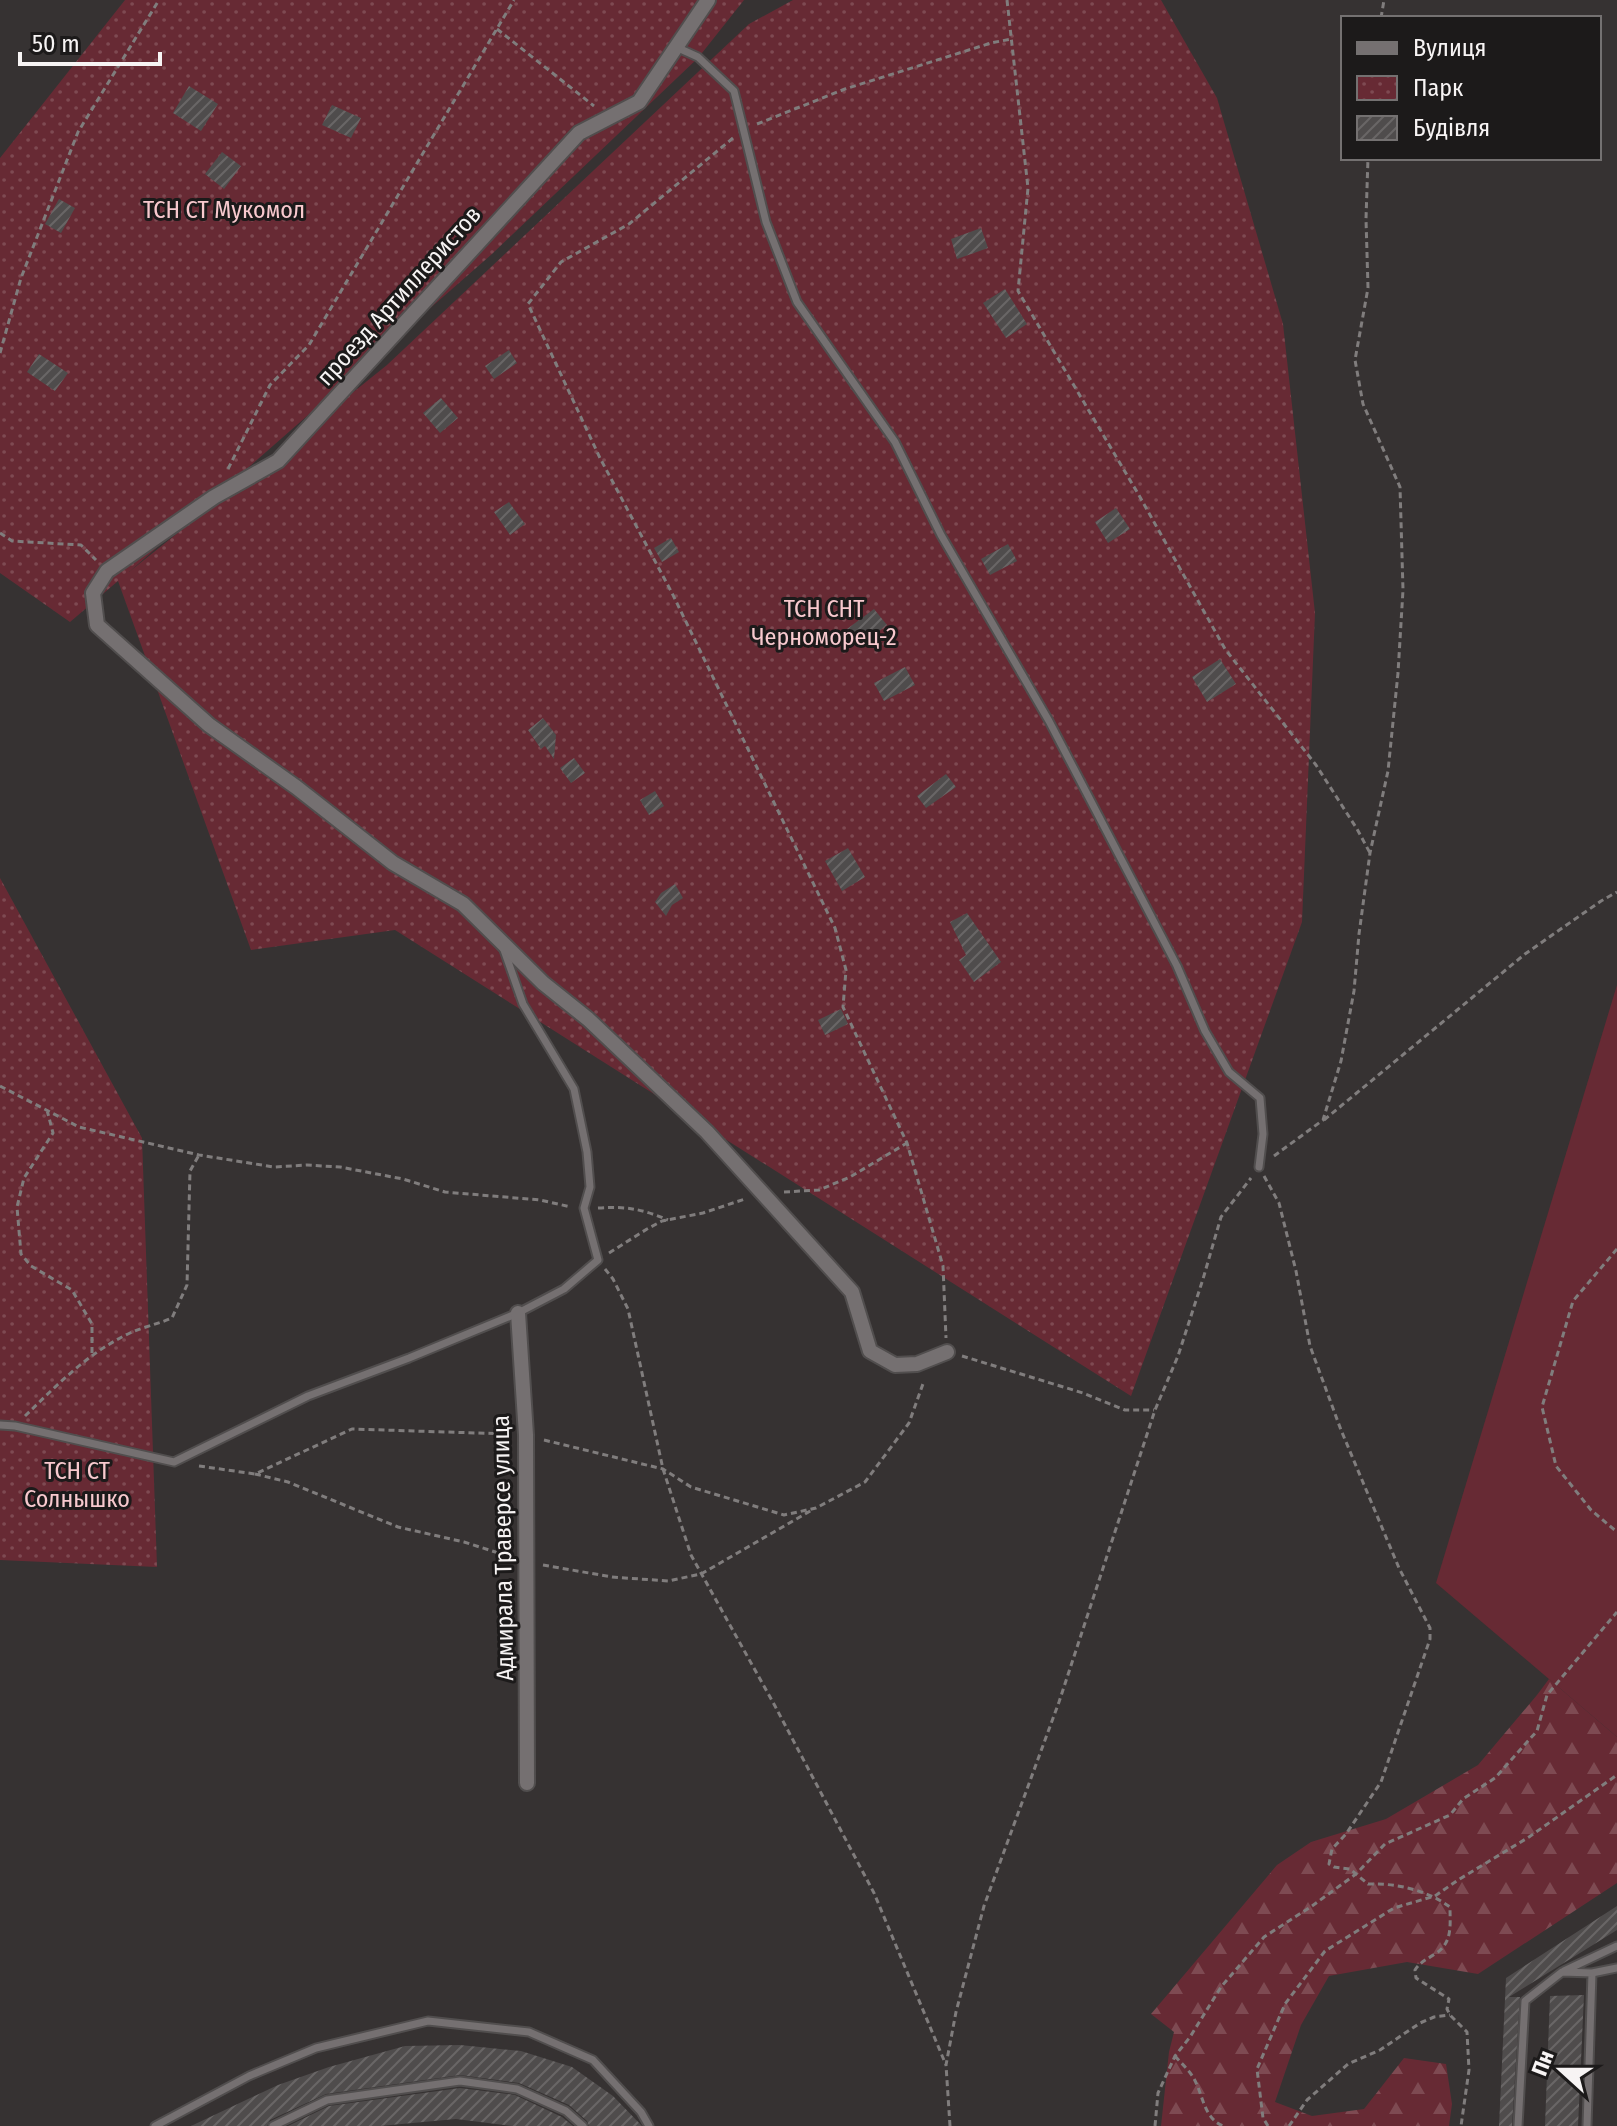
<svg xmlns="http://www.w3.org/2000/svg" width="1617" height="2126" font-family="'Fira Sans Condensed',sans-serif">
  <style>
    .grass { fill: #672a34 }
    .forest { fill: url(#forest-firs) }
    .park { fill: url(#park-dots) }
    .building { fill: url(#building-hatch) }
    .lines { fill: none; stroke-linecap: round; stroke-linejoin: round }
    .service-casing { stroke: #514e4e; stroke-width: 11 }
    .minor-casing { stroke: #514e4e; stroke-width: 18 }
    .path { stroke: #807d7d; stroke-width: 3; stroke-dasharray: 6 4; stroke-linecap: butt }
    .service { stroke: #757071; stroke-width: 7 }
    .minor { stroke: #757071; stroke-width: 14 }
    .labels { text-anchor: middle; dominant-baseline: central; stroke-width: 6; stroke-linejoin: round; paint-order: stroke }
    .park-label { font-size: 24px; fill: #f8c9ce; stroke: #1c1a1a }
    .street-label { font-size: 24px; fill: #f7f4f4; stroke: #1c1a1a }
  </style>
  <defs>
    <pattern id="forest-firs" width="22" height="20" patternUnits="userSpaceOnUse" patternTransform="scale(2)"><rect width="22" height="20" fill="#672a34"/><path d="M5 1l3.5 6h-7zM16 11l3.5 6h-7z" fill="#7e4a52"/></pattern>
    <pattern id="park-dots" width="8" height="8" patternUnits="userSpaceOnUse" patternTransform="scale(2)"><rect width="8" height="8" fill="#672a34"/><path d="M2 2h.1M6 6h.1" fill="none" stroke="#7e4a52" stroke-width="1.8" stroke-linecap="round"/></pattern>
    <pattern id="building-hatch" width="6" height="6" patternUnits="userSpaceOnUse" patternTransform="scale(2)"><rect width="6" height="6" fill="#4f4c4c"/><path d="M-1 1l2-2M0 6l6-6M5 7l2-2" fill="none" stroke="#696666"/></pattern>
  </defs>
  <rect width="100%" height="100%" fill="#363232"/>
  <path class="grass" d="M1617,985V1737L1436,1583Z"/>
  <path class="forest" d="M1549,1679L1617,1737V1883L1478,1974L1407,1962L1329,1976L1301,2025L1275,2102L1312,2116L1364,2109L1404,2058L1446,2064L1452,2104L1449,2126H1161L1169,2052L1174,2032L1151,2014L1277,1865L1311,1842L1386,1819L1478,1765L1537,1695Z"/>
  <path class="park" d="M125,0H744L698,58L492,254L129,572L387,365L749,24L793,0H1161L1217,98L1283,324L1315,613L1302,922L1131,1396L395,930L251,950L118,581L70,622L0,573V158Z
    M0,878L142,1138L157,1567L0,1560Z"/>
  <path class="building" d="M189,86L218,104L201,131L173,113Z
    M332,105L361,118L351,138L322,125Z
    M222,152L241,166L224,189L205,174Z
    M59,199L75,208L61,233L45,224Z
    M981,228L988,248L957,259L951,239Z
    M1005,289L1027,324L1006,338L983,303Z
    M509,350L517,363L494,379L485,366Z
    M39,354L68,373L55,391L27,372Z
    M441,398L458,418L440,433L423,413Z
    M509,502L525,524L510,535L494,512Z
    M1116,508L1130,529L1108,543L1095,522Z
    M671,538L679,552L662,562L654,548Z
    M1008,544L1017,561L990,575L981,559Z
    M874,609L887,625L860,646L847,629Z
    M1220,659L1236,684L1207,702L1192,677Z
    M905,667L915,685L884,701L874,683Z
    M543,718L556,735L554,759L545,746L541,749L528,730Z
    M574,758L585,773L571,783L560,768Z
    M946,774L956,787L926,808L917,796Z
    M655,791L664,806L649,815L640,800Z
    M848,848L865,877L842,891L825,861Z
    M675,884L683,898L672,905L666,916L655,902L661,893Z
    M967,913L1001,962L974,982L959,960L966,955L950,922Z
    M841,1009L848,1024L825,1035L818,1020Z
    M1617,1906V1930L1509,1997H1520L1512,2126H1499L1506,1978Z
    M1584,1995L1578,2126H1545L1550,1996Z
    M460,2045L521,2051L572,2067L613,2096L642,2126H589L587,2121L569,2105L519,2083L460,2075L326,2094L270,2120L267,2126H191L278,2085L329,2067L405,2046Z
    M460,2088L515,2095L562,2117L573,2126H512L456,2119L380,2126H288L329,2106Z"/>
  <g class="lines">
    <defs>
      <path id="service" d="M676,47L698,57L734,91L766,222L797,302L895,442L941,535L1049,721L1177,966L1205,1031L1229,1072L1260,1098L1263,1134L1259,1167
        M0,1425L15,1426L174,1462L308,1396L409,1358L518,1313L564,1289L598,1260L584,1208L590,1187L587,1152L574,1089L523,1004L504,950
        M1564,1971L1617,1946
        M155,2126L249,2076L316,2048L428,2021L529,2032L593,2060L641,2112L649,2126
        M273,2126L327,2100L460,2081L517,2089L566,2111L583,2126
        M1518,2126L1525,2001L1562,1972L1592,1973L1617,1968
        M1587,2126L1592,1973"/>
      <path id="minor" d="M708,0L639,102L579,133L278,461L214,497L107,571L93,593L97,625L209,725L296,787L393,863L463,904L543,983L588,1019L707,1132L852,1292L870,1351L895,1365L917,1364L947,1352
        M518,1313L526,1435L527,1783"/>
    </defs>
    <use href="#service" class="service-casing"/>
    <use href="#minor" class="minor-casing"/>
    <path class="path" d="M1007,0L1028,188L1018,291L1140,497L1225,649L1316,765L1357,829L1370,853
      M1381,18L1384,0
      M497,29L594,106
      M757,124L845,89L991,43L1011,39
      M733,138L629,224L561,262L528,304L600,458L672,593L835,928L846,970L843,1007L907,1143L943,1266L946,1338
      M0,353L21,278L78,132L159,0
      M228,469L270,385L309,345L514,0
      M0,533L12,541L81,545L96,560
      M0,1086L79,1127L199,1155L274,1167L307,1165L340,1167L403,1179L445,1192L540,1200L571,1207
      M47,1110L53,1133L24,1178L17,1207L21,1254L31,1266L72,1290L92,1324V1355
      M1324,1120L1525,954L1601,901L1617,892
      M1274,1156L1323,1120L1341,1061L1354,991L1359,934L1370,853L1388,771L1398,673L1403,590L1400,487L1363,404L1355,360L1368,288L1366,219L1368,158
      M1264,1176L1279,1203L1296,1271L1310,1346L1341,1430L1399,1568L1430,1628V1639L1381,1782L1346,1834L1332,1849L1329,1864L1334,1867L1350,1869L1368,1884C1396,1883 1427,1890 1450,1907C1450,1925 1453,1943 1435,1954C1427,1959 1420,1962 1415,1970L1416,1978L1449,1999L1447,2009L1450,2015L1467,2032L1469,2070L1461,2126
      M784,1192L819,1190L850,1177L907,1143
      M598,1208C626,1206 642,1209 668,1220
      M1617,1249L1573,1301L1542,1407L1556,1466L1591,1510L1617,1532
      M609,1253L647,1229L662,1221L703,1213L745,1199
      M605,1269L613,1279L628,1309L663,1469L691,1555L775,1706L874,1893L946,2065
      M962,1356L1083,1393L1125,1410H1154
      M25,1416C57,1385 89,1352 130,1333C143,1327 158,1324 172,1318L187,1285L190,1171L199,1155
      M544,1440L663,1469L691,1487L784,1515L816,1508L865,1482L909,1423L924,1381
      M199,1466L255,1474L352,1429L508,1434
      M255,1474L288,1482L398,1527L464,1542L508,1556
      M543,1565L612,1577L668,1581L701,1574L812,1510
      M1175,2056C1181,2063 1188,2069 1193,2077C1203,2093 1203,2118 1223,2126
      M950,2126L946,2065L956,2012L984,1906L1059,1702L1155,1410L1178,1356L1203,1279L1221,1217L1251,1178
      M1155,2126L1158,2093L1175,2056L1190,2037L1221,1987L1264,1937L1312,1906L1356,1874L1385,1844L1450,1815L1463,1799L1495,1778L1537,1731L1547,1695L1617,1612
      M1268,2126L1263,2118L1257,2069L1285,2004L1325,1951L1394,1908L1435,1896L1458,1880L1529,1837L1617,1775
      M1289,2126L1307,2100L1348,2064L1380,2050L1420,2023L1434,2017L1450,2015"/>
    <use href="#service" class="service"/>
    <use href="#minor" class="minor"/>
  </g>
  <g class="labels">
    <g class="park-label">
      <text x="224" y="210">ТСН СТ Мукомол</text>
      <text x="824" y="609">ТСН СНТ<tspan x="824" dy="28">Черноморец-2</tspan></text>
      <text x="77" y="1471">ТСН СТ<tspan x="77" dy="28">Солнышко</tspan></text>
    </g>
    <g class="street-label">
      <text transform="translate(399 296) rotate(-48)">проезд Артиллеристов</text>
      <text transform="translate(503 1548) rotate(-91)">Адмирала Траверсе улица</text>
    </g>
  </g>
  <rect x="1341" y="16" width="260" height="144" fill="#1c1a1a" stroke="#747171" stroke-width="2"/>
  <rect x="1357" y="42" width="40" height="12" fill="#757071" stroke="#747171" stroke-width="2"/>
  <text x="1413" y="56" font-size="24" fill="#f7f4f4">Вулиця</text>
  <rect x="1357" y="76" width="40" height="24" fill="url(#park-dots)" stroke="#747171" stroke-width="2"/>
  <text x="1413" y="96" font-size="24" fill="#f7f4f4">Парк</text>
  <rect x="1357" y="116" width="40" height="24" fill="url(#building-hatch)" stroke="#747171" stroke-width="2"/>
  <text x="1413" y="136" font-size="24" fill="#f7f4f4">Будівля</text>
  <g transform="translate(1561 2070) rotate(291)" stroke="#1c1a1a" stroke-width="6" paint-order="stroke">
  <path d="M0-6L14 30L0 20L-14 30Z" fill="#f7f4f4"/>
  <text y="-12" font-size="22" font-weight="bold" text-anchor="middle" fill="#f7f4f4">Пн</text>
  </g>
  <path d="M20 52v12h140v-12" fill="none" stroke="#f7f4f4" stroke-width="4"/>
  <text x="32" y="52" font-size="24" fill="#f7f4f4" stroke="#1c1a1a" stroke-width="6" paint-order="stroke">50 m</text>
</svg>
